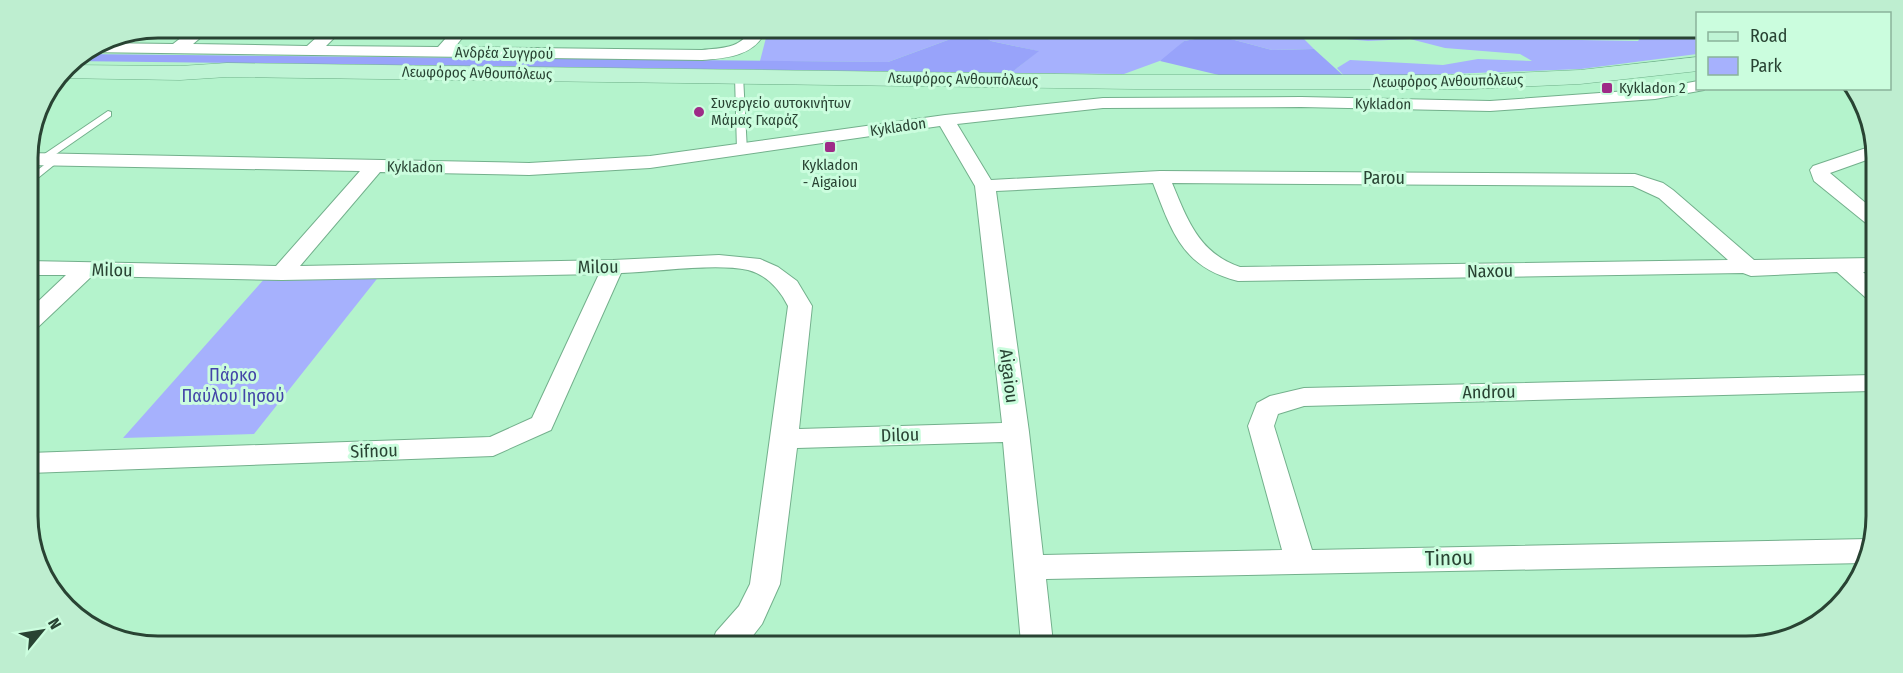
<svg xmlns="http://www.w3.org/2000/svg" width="1903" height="673" font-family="'Fira Sans Condensed',sans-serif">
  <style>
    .green { fill: #a6b1fd }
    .forest { fill: #98a3fa }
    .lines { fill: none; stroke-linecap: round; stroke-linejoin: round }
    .lane-casing { stroke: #73b08c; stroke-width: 2 }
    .street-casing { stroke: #73b08c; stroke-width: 2 }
    .primary-casing { stroke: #6fb18a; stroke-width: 1 }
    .lane { fill: #fff; fill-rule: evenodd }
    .street { fill: #fff; fill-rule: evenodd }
    .primary { fill: #bff4d5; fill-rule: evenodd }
    .poi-dot { fill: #9e2b87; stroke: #cbfdde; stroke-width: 2 }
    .labels { text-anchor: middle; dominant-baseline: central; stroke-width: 6; stroke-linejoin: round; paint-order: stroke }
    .far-street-label { font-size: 15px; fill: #294333; stroke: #cbfdde }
    .far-poi-label { font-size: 15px; fill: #294333; stroke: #cbfdde; text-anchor: start }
    .street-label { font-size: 18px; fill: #294333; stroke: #cbfdde }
    .park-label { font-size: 18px; fill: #4345a8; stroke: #cbfdde }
    .near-street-label { font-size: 21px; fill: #294333; stroke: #cbfdde }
    .rim { fill: none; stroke: #294333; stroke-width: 3 }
  </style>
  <rect width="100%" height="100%" fill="#b4f3cc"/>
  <path class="green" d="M768,30H975L888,62L760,61Z
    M976,30L1127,31L1126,36L1149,37L1150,31L1297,32L1314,49L1272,50L1216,35L1184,41L1165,59L1124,74L1011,73L1038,51L991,41Z
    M1312,32H1461L1473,38L1638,41L1644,33H1697V54L1581,69L1346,78L1337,68L1350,60L1443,65L1478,59L1532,61L1520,54L1445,48L1410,39L1368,41L1314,36Z
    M380,275L254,434L123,438L266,277Z"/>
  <path class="forest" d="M975,30L991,41L1039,51L1011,73L70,61L80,54L888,62Z
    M1216,35L1272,50L1314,49L1346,78L1223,76L1160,61L1184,41Z"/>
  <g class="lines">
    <defs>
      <path id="lane" d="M739,73L743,76L747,151L742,154L737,151L735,76Z
        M108,111L111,112V116L46,161H40V157Z
        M56,156L61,159L59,161L28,186L27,178Z"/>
      <path id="street" d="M195,27H213L193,44L307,46L327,28H344L326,46L438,47L455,28H470L455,47L702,50C721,48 741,49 751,29L766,30C755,56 727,58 702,60L84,52L97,43L173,44Z
        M1698,81V88L1704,90L1655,99L1490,111L1301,107L1103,108L957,124L991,180L1160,171L1635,174L1663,183L1673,190L1754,260L1873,258V272H1863L1873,280V299L1865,297L1837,272L1751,276L1743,273L1238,281C1182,267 1172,232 1153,183L996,191L1029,432L1043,555L1282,550L1248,426L1257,403L1270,396L1304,388L1872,375L1871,391L1304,406L1278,414L1274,426L1312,550L1869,539V557L1865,563L1046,579L1053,643H1021L1003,442L797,448L780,584L762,624L748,642H712L716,632L739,606L750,584L788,306C780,290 767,275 748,270C714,263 657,272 621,273L551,430L493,456L29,473V453L490,437L532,418L599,274L282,280L92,276L36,329L28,331V311L66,275H28V261L276,266L360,171L27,165V153L529,163L650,156L945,115L1103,98L1301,97L1490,101L1655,89ZM940,126L975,186L1002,423L799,429L812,306L797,281L778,267L760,259L719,255L613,260L300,266L380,172L529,175L650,168ZM1172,183L1633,186L1659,198L1728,260L1240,267C1199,253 1188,221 1172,183Z
        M1875,145V157L1830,173L1874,210V226L1867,224L1814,181L1810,170L1813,166Z"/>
      <path id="primary" d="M1698,57V71L1580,84L1470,89H1135L227,77L180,80L57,78L67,65L180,66L227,63L1135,75H1470L1580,70Z"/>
    </defs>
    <use href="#lane" class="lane-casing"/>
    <use href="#street" class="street-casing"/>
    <use href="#primary" class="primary-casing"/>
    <use href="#lane" class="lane"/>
    <use href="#street" class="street"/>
    <use href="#primary" class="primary"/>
  </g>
  <g class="poi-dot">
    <rect x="1601" y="82" width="12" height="12" rx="3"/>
    <circle cx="699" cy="112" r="6"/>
    <rect x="824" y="141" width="12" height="12" rx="3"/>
  </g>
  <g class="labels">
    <g class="far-street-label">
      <text transform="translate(504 53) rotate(1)">Ανδρέα Συγγρού</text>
      <text transform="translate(477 73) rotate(1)">Λεωφόρος Ανθουπόλεως</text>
      <text transform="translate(963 79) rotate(1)">Λεωφόρος Ανθουπόλεως</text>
      <text transform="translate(1448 81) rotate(-1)">Λεωφόρος Ανθουπόλεως</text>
      <text transform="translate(1383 104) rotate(1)">Kykladon</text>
      <text transform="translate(898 127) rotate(-8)">Kykladon</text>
      <text transform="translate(415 167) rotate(1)">Kykladon</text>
    </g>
    <g class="far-poi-label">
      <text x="1619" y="88">Kykladon 2</text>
      <text x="711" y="103">Συνεργείο αυτοκινήτων<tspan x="711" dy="17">Μάμας Γκαράζ</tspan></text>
      <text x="830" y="165" text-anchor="middle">Kykladon<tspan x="830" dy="17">- Aigaiou</tspan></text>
    </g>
    <g class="street-label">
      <text x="1384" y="178">Parou</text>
      <text transform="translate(598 267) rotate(-1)">Milou</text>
      <text transform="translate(112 270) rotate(1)">Milou</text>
      <text transform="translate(1490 271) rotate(-1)">Naxou</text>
      <text transform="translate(1009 376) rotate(83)">Aigaiou</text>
      <text transform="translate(1489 392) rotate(-1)">Androu</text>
      <text transform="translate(900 435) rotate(-2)">Dilou</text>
      <text transform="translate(374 451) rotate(-2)">Sifnou</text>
    </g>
    <g class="park-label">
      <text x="233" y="375">Πἀρκο<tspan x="233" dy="21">Παὐλου Ιησού</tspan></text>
    </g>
    <g class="near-street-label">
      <text transform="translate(1449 558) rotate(-1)">Tinou</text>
    </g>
  </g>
  <path d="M0 0H1903V673H0ZM158 38H1746A120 120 0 0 1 1866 158V516A120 120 0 0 1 1746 636H158A120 120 0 0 1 38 516V158A120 120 0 0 1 158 38Z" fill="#beeed0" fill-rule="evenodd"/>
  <path class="rim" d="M158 38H1746A120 120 0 0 1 1866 158V516A120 120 0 0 1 1746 636H158A120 120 0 0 1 38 516V158A120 120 0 0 1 158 38Z"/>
  <rect x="1696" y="12" width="195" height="78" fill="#cbfdde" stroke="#8ab39a" stroke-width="1.5"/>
  <rect x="1708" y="32" width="30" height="9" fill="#bff4d5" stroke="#8ab39a" stroke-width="1.5"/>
  <text x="1750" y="42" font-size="18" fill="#294333">Road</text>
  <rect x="1708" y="57" width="30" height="18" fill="#a6b1fd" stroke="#8ab39a" stroke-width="1.5"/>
  <text x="1750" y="72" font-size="18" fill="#294333">Park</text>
  <g transform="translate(42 631) rotate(60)" stroke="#cbfdde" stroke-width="4.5" paint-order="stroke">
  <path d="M0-4.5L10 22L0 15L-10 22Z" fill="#294333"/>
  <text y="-9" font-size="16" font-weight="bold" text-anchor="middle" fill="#294333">N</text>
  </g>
</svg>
